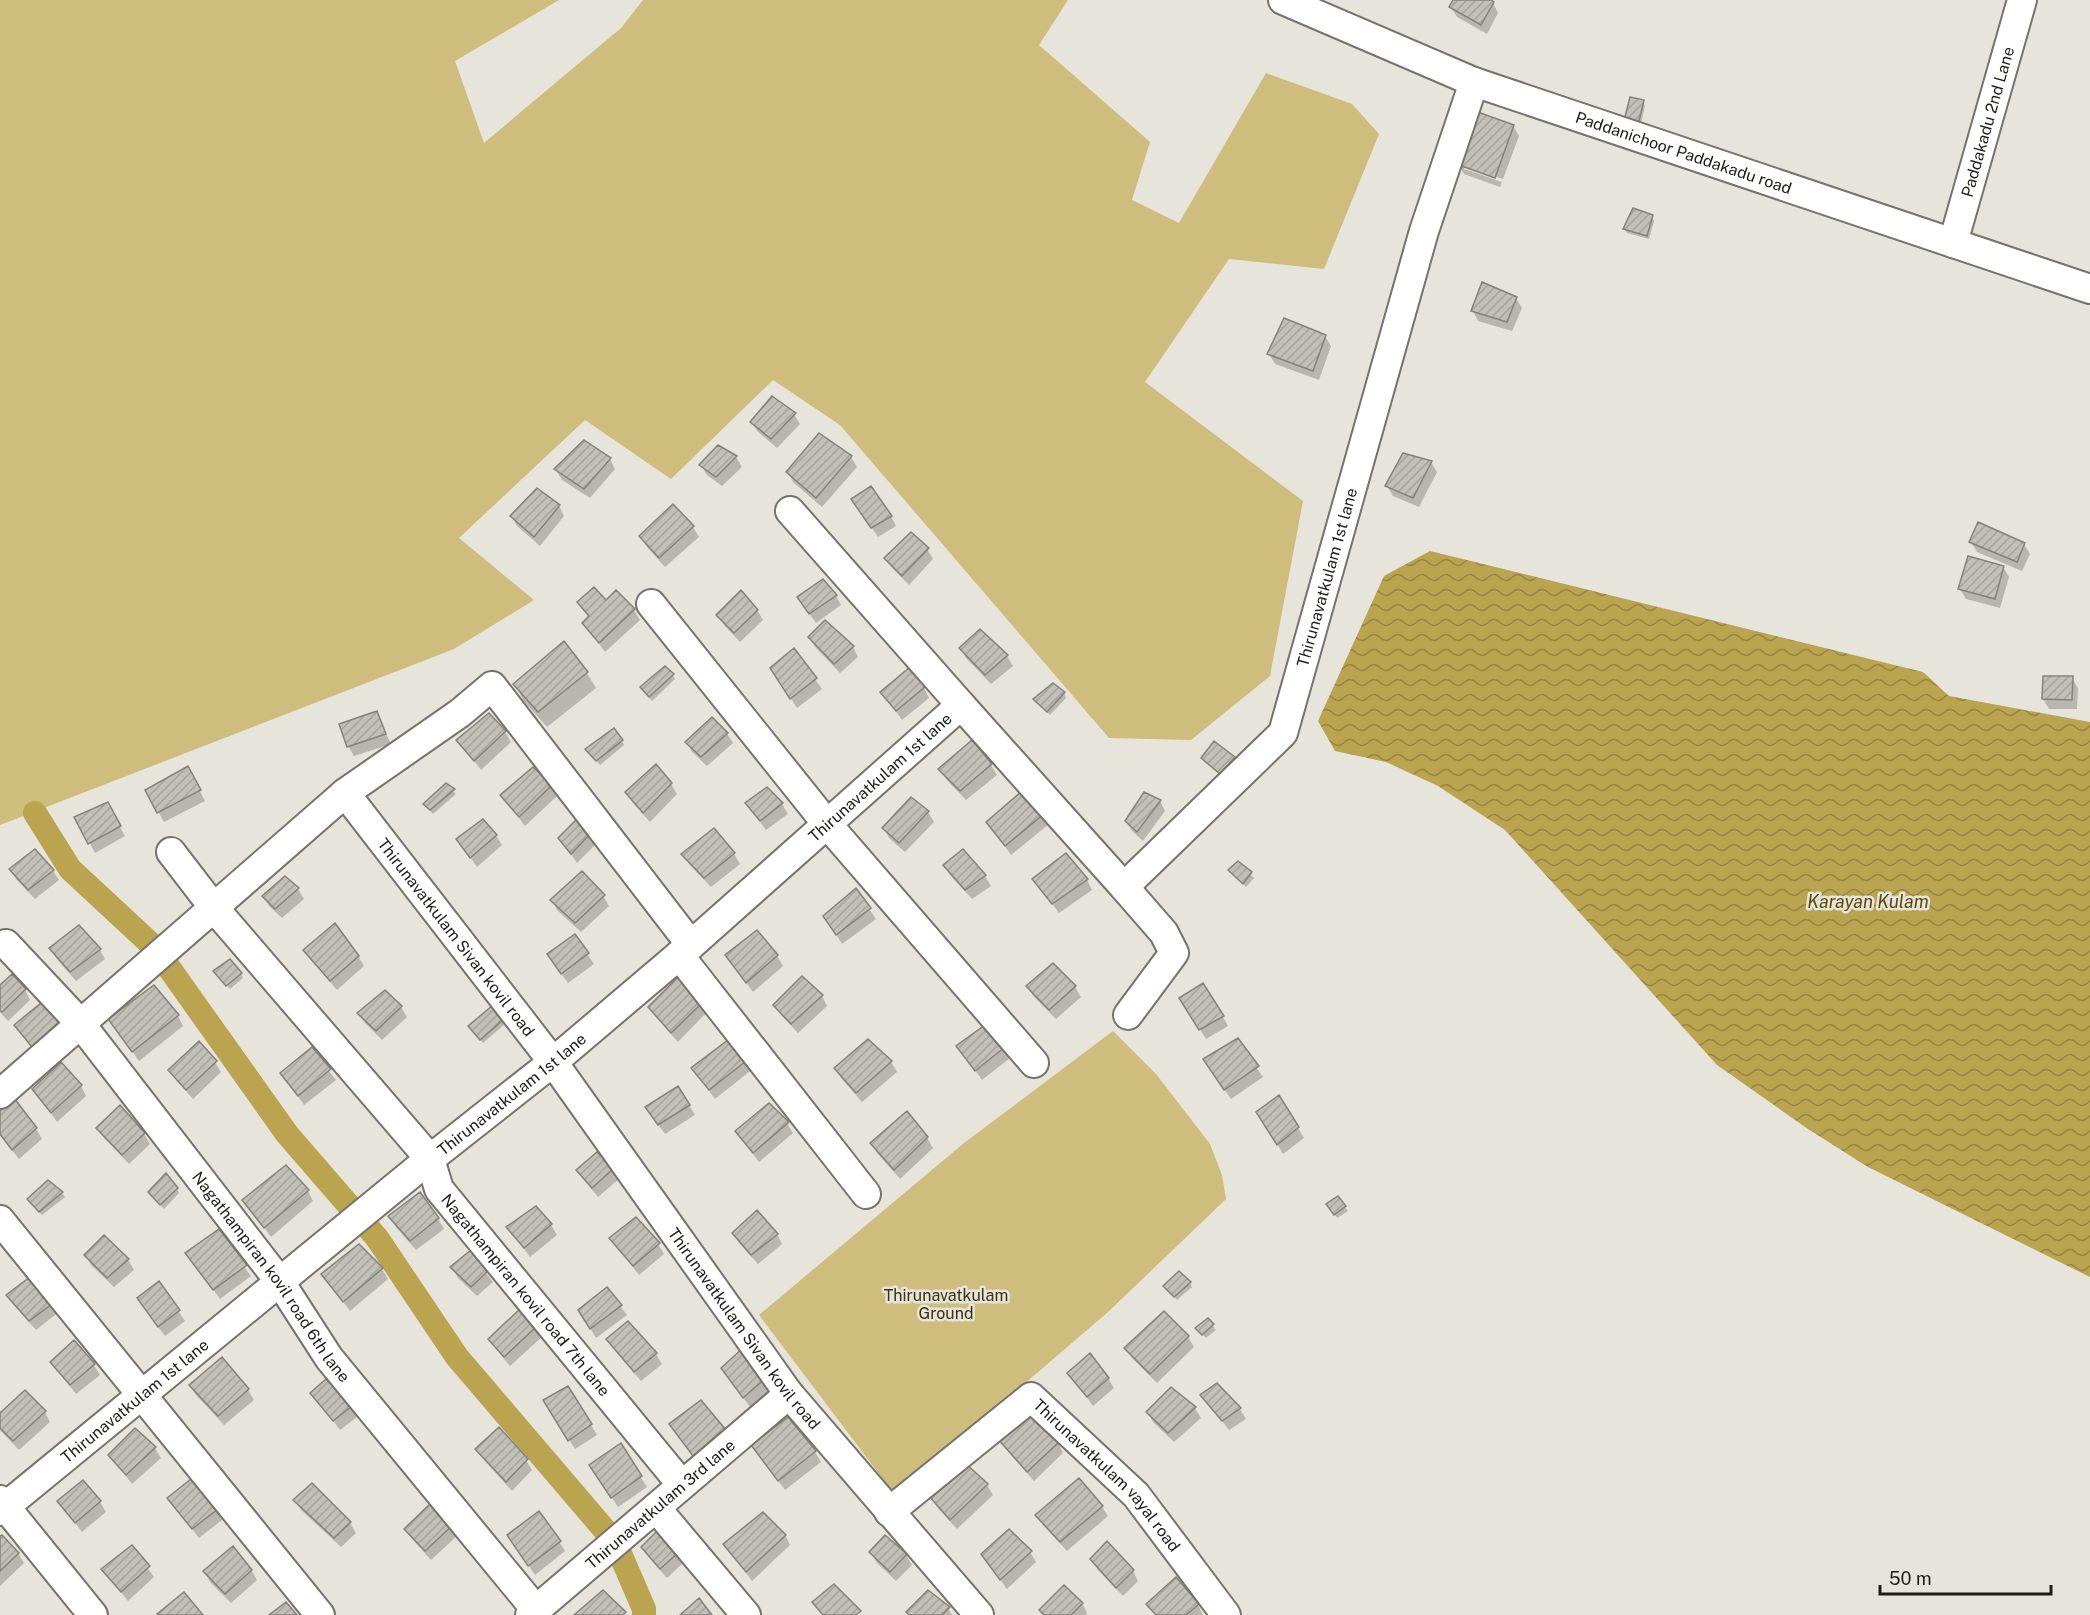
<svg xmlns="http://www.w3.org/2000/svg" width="2090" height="1615" font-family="'Public Sans',sans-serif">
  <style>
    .green { fill: #cebd7d }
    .water { fill: url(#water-waves) }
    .shadow { fill: #0003; fill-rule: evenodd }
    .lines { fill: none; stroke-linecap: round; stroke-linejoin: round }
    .canal { stroke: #baa450; stroke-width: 24 }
    .building { fill: url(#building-hatch); stroke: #84827a; stroke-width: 1.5 }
    .minor-casing { stroke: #75736b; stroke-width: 32 }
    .minor { stroke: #fff; stroke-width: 28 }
    .labels { text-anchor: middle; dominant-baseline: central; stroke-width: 5; stroke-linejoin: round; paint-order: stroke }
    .street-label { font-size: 16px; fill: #1c1c19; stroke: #e6e4db }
    .park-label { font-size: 16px; fill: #3b310c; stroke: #e6e4db }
    .water-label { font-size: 18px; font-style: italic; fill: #594a03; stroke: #e6e4db }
  </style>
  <defs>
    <pattern id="water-waves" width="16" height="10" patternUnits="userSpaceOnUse" patternTransform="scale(1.5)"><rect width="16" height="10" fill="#baa450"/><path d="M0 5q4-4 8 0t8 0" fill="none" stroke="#968542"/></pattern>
    <pattern id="building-hatch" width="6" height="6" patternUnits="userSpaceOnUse" patternTransform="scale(1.5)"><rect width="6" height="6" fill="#c1bfb7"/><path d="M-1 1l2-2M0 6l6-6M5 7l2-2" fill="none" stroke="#a5a49d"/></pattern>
  </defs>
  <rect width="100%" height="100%" fill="#e6e4db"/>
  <path class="green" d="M0,0H559L455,61L484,143L621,28L643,0H1068L1039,45L1150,142L1132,200L1179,223L1266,73L1352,104L1379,134L1324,269L1229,259L1145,382L1303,501L1270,676L1191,740L1109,738L840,425L773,380L671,479L585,420L459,538L534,600L454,649L0,825Z
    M1113,1031L1156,1074L1210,1144L1222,1175L1226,1199L1108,1312L1016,1391L906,1478L895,1495L759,1315L964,1143Z"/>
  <path class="water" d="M1430,551L1923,672L1949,696L2090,722V1277L1868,1167L1808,1129L1717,1065L1505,830L1438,786L1386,762L1335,751L1318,721L1384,576Z"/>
  <path class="shadow" d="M1455,0H1488L1493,3L1498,13L1487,34L1457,17L1451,7Z
    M1643,101L1645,106L1640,128L1628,126Z
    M1513,126L1519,136L1500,187L1464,174L1458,164ZM1464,166L1503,179L1502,182L1464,169Z
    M1652,217L1654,221L1649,239L1627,233L1625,229Z
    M1516,298L1522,308L1512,331L1478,321L1473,311Z
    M1325,336L1331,346L1319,380L1275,364L1269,354Z
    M794,414L800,424L777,448L758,432L752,422Z
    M819,435L851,457L857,467L822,507L793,482L788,472Z
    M736,457L742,467L722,486L707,475L701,465Z
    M610,459L615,469L590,498L562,480L556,470Z
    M1431,462L1437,472L1419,507L1393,496L1387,486Z
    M559,506L564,516L540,546L517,526L512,516Z
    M673,506L693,527L699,537L665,567L647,547L641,537Z
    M859,509L891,516L896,526L878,537Z
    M1971,542L2024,544L2030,554L2022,571L1977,552Z
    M927,549L933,559L909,585L892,568L886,558Z
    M2003,567L2009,577L2000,608L1966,599L1960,589Z
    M616,592L634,610L640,620L605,652L584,623L589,618L579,603L606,602Z
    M836,596L841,605L816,623L805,607Z
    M757,610L763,620L740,642L724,625L718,615Z
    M825,622L853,647L858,657L840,673L816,648L810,638Z
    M980,631L1007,656L1013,666L991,684L966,658L961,648Z
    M794,650L822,689L797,708L778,678Z
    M587,673L596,688L547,727L523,700L515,684Z
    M673,675L675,679L652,701L644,692Z
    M2072,678L2078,688L2077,709H2049L2043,699Z
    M924,688L929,698L902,720L882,692Z
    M1064,693L1066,698L1050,715L1035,700Z
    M376,713L391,744L354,756L348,746Z
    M489,715L505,732L511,742L481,770L458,740Z
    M727,734L733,743L707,766L692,752L687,742Z
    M622,741L624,745L600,765L590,753Z
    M972,742L991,765L997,775L966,800L946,779L940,769Z
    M1203,758H1234L1236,762L1223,777Z
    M656,766L671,784L677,794L650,822L633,803L627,793Z
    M188,768L205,801L164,822L147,791Z
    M446,785L456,794L433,814L425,805Z
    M551,786L557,796L525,826L502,795Z
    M1022,793L1049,824L1011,855L988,822Z
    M1160,801L1165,811L1143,841L1132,831L1126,821Z
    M107,804L125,836L95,853L76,818Z
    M747,804H782L788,814L766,830Z
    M928,812L934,822L905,852L889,838L884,828Z
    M580,818L597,843L577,863L560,838Z
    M496,836L502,845L477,867L458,840Z
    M963,851L985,876L991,886L972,899L950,875L945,866Z
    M683,854H734L740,864L711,887L689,864Z
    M1066,855L1087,880L1092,890L1059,913L1034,879Z
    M1238,863L1254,878L1246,887L1230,870Z
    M11,869L53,871L59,880L35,899L16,879Z
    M285,878L298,889L304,899L282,918L269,906L264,896Z
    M856,890L876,919L842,944L831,926Z
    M603,896L609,906L581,932L557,910L552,900Z
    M575,936L594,964L568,983L555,965Z
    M51,948L100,950L105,959L76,981L56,958Z
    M305,950L358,956L364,966L337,990L311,960Z
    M727,956H777L783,966L753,992Z
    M1053,965L1075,987L1081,997L1056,1019L1033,996L1028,987Z
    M241,974L243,978L230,989L218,975Z
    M0,987L25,990L30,1000L8,1021L0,1012Z
    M385,992L401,1007L407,1017L382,1040L365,1023L359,1014Z
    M822,996L827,1006L798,1033L781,1015L775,1005Z
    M701,1003L706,1013L678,1042L656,1017L650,1007Z
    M1187,1008L1223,1017L1228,1026L1206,1039Z
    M178,1016L183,1026L139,1061L110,1019Z
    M502,1020L505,1024L483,1043L470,1027Z
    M731,1039L754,1068L715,1099L693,1069Z
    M1237,1040L1263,1077L1231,1099L1211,1070Z
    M867,1041L891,1062L897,1072L862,1102L841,1078L836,1068Z
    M958,1047L1004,1048L1010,1058L982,1080Z
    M311,1049L336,1080L304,1105L282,1074Z
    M215,1062L221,1072L193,1099L176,1080L170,1070Z
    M81,1086L86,1096L57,1122L34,1089Z
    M1279,1097L1304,1138L1283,1154L1258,1112Z
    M689,1105L695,1115L665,1134L653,1118Z
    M0,1113L36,1129L42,1139L19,1159L0,1135Z
    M787,1123L793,1133L759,1162L737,1132Z
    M98,1128L144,1134L150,1144L129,1164L104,1138Z
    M927,1138L933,1148L900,1179L877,1153L872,1143Z
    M286,1167L308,1191L313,1201L271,1237L244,1200Z
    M613,1169L619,1179L598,1197L584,1180L578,1171Z
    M177,1189L179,1193L164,1209L152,1196Z
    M62,1193L65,1197L42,1215L32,1204Z
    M1338,1198L1348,1211L1337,1218L1330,1208Z
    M536,1208L551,1225L557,1235L530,1257L508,1227Z
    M17,1217L39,1245L32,1252L11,1223Z
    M390,1217L438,1219L444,1229L416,1250L396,1227Z
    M218,1231L251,1276L220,1299L187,1253Z
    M734,1233L777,1234L782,1244L758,1264L739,1243Z
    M611,1239L658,1244L664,1254L639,1275Z
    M470,1252L493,1282L477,1296L458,1278L452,1268Z
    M86,1255L128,1260L134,1270L114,1287L91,1265Z
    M382,1269L388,1279L350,1311L323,1274Z
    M159,1283L185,1321L165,1336L144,1308Z
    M1190,1283L1192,1287L1177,1300L1165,1286Z
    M607,1289L627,1315L596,1338L580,1310Z
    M8,1295L55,1301L60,1311L36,1330L14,1305Z
    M521,1311L543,1336L510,1366L496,1349L490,1340Z
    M1208,1320L1216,1330L1206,1338L1200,1332Z
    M628,1323L656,1354L662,1364L641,1381L614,1349L608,1339Z
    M1188,1337L1194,1347L1157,1383L1132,1358L1126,1348Z
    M744,1349L772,1388L750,1407L729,1378Z
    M222,1359L248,1390L254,1400L224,1425L196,1395L190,1386Z
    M52,1363L94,1365L100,1375L76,1394Z
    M1069,1373L1108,1378L1114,1388L1093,1406Z
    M326,1381L351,1407L357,1417L340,1430L312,1393Z
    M1217,1385L1240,1409L1246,1419L1229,1430L1202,1395Z
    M545,1400L591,1425L597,1435L575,1449Z
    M1195,1408L1201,1418L1174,1442L1153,1422L1148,1412Z
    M45,1412L50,1422L19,1450L0,1430V1415Z
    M787,1419L815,1452L821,1462L785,1490L759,1455Z
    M135,1430L155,1448L161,1458L132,1484L110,1455Z
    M1000,1439L1058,1443L1063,1453L1034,1481L1006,1449Z
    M620,1445L647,1487L618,1507L597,1475Z
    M477,1449L526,1460L532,1470L512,1491L483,1459Z
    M964,1464L987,1485L993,1495L957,1529L937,1507L931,1497Z
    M83,1482L100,1502L106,1512L82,1532L59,1501Z
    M312,1486L350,1523L356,1533L341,1547L301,1510L295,1501Z
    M169,1498L217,1510L222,1520L199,1538Z
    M433,1503L458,1535L431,1560L412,1539L406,1529Z
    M1102,1507L1108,1516L1067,1551L1043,1525L1037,1515Z
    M785,1535L790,1545L752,1581L725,1544Z
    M0,1538L18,1553L24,1563L0,1586Z
    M559,1542L565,1551L535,1575L515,1545Z
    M132,1547L154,1577L128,1601L103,1569Z
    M643,1547L678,1553L683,1563L667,1578L649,1557Z
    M871,1552L906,1555L912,1565L896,1581L876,1562Z
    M1030,1552L1036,1562L1007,1589L989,1564Z
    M1092,1559L1133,1571L1138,1581L1123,1596L1097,1569Z
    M251,1570L257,1580L231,1603L210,1582L205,1572Z
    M1082,1603L1087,1613L1086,1615H1044L1041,1610Z
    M1148,1604L1198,1605L1203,1615H1155Z
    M948,1608L952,1615H910Z"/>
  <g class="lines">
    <path class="canal" d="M35,813L70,869L154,947
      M167,965L287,1134L377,1238L457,1357L615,1542L644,1609V1615"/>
  </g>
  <path class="building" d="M1453,0H1491L1494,2L1481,25L1449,7Z
    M1630,97L1644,100L1638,125L1624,121Z
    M1475,111L1514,125L1495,178L1456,164Z
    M1633,208L1653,215L1647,236L1623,229Z
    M1482,282L1517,297L1507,322L1471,311Z
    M1284,318L1326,335L1313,371L1267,354Z
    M772,396L796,413L771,439L750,422Z
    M819,433L852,456L816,498L786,472Z
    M584,440L611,458L584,489L554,469Z
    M718,445L737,456L716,477L699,465Z
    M1403,453L1432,461L1413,498L1385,486Z
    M871,486L892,516L871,528L851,499Z
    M537,488L560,505L534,537L510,516Z
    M673,504L694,526L659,558L639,536Z
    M1978,522L2025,543L2017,562L1969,542Z
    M911,532L929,548L902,576L884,558Z
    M1968,556L2004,566L1995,599L1958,589Z
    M823,579L837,595L809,614L797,597Z
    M594,587L606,600L616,590L635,609L599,643L582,623L589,616L577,602Z
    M741,590L758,610L734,633L716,615Z
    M825,620L854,646L834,664L808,637Z
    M980,629L1008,655L985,675L959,648Z
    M564,641L588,672L538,712L513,684Z
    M794,648L817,678L790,699L770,668Z
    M665,666L674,674L649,697L640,687Z
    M910,667L925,687L896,711L880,692Z
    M2043,676H2073L2072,700L2042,699Z
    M1053,683L1065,692L1047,712L1033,699Z
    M377,711L386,734L347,747L339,724Z
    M489,713L506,731L474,761L456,740Z
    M712,717L728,733L701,757L685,742Z
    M614,728L623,740L596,761L585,749Z
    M972,740L992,764L960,791L938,769Z
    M1214,741L1235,757L1220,774L1201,758Z
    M656,764L672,783L643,813L625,792Z
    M188,766L201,790L157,813L145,790Z
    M533,767L552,785L519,817L500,795Z
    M446,783L455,789L430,810L423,804Z
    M767,787L783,803L760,821L745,803Z
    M1022,791L1045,813L1005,846L986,822Z
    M1144,792L1161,800L1137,832L1125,821Z
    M911,797L929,811L899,843L882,828Z
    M108,802L121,826L88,844L74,817Z
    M580,816L592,832L571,854L558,838Z
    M483,819L497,835L470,858L456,839Z
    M714,828L735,853L704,878L681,854Z
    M35,849L54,870L28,890L9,869Z
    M963,849L986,875L965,890L943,865Z
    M1066,853L1088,879L1052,904L1032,879Z
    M1238,861L1252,872L1243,884L1228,870Z
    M582,871L605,895L575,923L550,900Z
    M285,876L299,888L275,909L262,896Z
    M856,888L871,908L836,935L823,916Z
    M335,923L359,956L330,981L303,950Z
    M79,925L101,949L70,972L49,948Z
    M757,930L778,955L746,983L725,955Z
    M575,934L589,953L561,974L547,954Z
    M230,959L242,973L226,986L213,971Z
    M1053,963L1076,986L1049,1010L1026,986Z
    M12,974L26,989L2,1012L0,1010V985Z
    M802,976L823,995L791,1024L773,1005Z
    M678,977L702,1003L671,1033L648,1007Z
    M1203,983L1224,1016L1199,1030L1179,998Z
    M154,985L179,1015L132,1052L108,1019Z
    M385,990L402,1006L376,1031L357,1013Z
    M47,998L66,1019L32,1047L14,1025Z
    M492,1006L504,1019L480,1040L468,1026Z
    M985,1025L1005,1047L975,1071L956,1046Z
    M732,1037L750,1058L709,1090L691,1068Z
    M1238,1038L1259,1066L1224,1090L1203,1059Z
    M868,1039L892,1061L856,1093L834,1068Z
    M199,1041L217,1061L186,1090L168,1070Z
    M312,1047L331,1069L298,1096L280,1073Z
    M61,1062L82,1085L51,1113L32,1089Z
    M678,1086L690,1105L658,1125L645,1107Z
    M1279,1095L1299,1127L1277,1145L1256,1112Z
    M14,1098L37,1128L12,1150L0,1134V1111Z
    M769,1103L789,1122L753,1153L735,1131Z
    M120,1105L145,1133L122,1155L96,1128Z
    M907,1111L928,1137L894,1170L870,1143Z
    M597,1152L614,1168L592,1188L576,1170Z
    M286,1165L309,1190L264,1228L242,1200Z
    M166,1173L178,1188L160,1205L148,1192Z
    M48,1180L63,1192L39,1212L27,1199Z
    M420,1192L439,1218L410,1241L388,1216Z
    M1338,1196L1346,1206L1334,1215L1326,1204Z
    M536,1206L552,1224L524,1248L506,1227Z
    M757,1210L778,1234L751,1255L732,1233Z
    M636,1217L660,1243L633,1266L609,1238Z
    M219,1229L247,1265L213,1290L185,1253Z
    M104,1235L129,1259L107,1278L84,1255Z
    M359,1244L383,1268L343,1302L321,1274Z
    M471,1250L488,1271L471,1287L450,1267Z
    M1179,1271L1191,1282L1174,1297L1163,1286Z
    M34,1274L56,1301L29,1321L6,1295Z
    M159,1281L180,1310L158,1327L137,1298Z
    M607,1287L622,1305L590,1329L578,1310Z
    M521,1308L538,1325L504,1357L488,1339Z
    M1164,1311L1189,1336L1150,1374L1124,1348Z
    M1208,1318L1214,1324L1202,1335L1195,1328Z
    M628,1321L657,1353L634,1372L606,1339Z
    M74,1340L95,1364L70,1385L50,1362Z
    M744,1347L767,1377L743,1398L721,1368Z
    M1090,1353L1109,1378L1087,1397L1067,1373Z
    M222,1357L249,1389L218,1416L189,1385Z
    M326,1379L352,1406L333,1421L310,1393Z
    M1217,1383L1241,1408L1222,1421L1200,1395Z
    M568,1386L592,1424L568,1441L543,1400Z
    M1171,1387L1196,1407L1168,1433L1146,1412Z
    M25,1390L46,1411L13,1441L0,1428V1413Z
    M701,1400L726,1430L693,1456L669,1424Z
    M1026,1411L1059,1442L1027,1472L998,1439Z
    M788,1417L816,1451L778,1481L751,1445Z
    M499,1427L528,1459L506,1482L475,1449Z
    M135,1428L156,1447L126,1475L108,1455Z
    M621,1443L642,1476L611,1498L589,1465Z
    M964,1462L988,1484L950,1520L929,1496Z
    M1079,1478L1103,1506L1060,1542L1035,1515Z
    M191,1479L218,1509L192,1529L167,1498Z
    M83,1480L101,1501L75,1523L57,1501Z
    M312,1483L351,1522L334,1538L293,1500Z
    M433,1501L454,1524L425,1551L404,1529Z
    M539,1511L561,1541L528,1566L507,1535Z
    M763,1512L786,1535L746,1572L723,1544Z
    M1009,1529L1032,1551L1000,1580L981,1554Z
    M658,1530L679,1552L660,1569L641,1547Z
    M2,1535L19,1553L0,1571V1536Z
    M885,1535L907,1554L890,1572L869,1552Z
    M1107,1541L1134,1570L1116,1588L1090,1559Z
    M132,1545L150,1566L121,1592L101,1569Z
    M233,1546L252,1570L225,1594L203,1571Z
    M1176,1577L1199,1604L1186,1615H1156L1146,1604Z
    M834,1584L861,1611L856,1615H823L812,1602Z
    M1064,1585L1083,1603L1071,1615H1044L1039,1610Z
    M603,1590L626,1612L623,1615H574Z
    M928,1590L950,1607L942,1615H909L906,1612Z
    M184,1592L203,1615H158L157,1614Z
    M699,1598L712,1615H680Z
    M286,1602L297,1615H269Z"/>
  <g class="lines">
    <defs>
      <g id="minor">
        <path id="s1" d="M1283,0L1474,82L2090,289"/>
        <path id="s2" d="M1953,243L2022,0"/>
        <path d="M790,511L961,705"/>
        <path d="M651,604L827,824L1034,1063"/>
        <path d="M345,793L460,713L492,686L691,945"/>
        <path id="s3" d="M171,852L214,908L430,1159L439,1189L682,1485"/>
        <path d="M1124,887L1164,933L1174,953L1128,1015"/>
        <path id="s4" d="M6,944L80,1023L280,1282L329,1358L536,1610"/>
        <path d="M679,955L866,1194"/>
        <path id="s5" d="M0,1094L345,793L553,1062L789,1394L979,1615"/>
        <path d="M0,1220L320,1615"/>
        <path d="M0,1500L93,1615"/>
        <path d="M656,1508L746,1615"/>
        <path id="s6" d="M0,1511L416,1170L553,1062L691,945L961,705L1124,887L1283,733L1424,231L1474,82"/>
        <path id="s7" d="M889,1512L1031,1397L1136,1495L1226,1615"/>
        <path id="s8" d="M530,1615L789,1394"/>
      </g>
    </defs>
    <use href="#minor" class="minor-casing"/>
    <use href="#minor" class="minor"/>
  </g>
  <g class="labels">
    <g class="street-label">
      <text stroke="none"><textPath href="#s2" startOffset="126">Paddakadu 2nd Lane</textPath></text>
      <text stroke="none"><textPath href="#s1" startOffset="429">Paddanichoor Paddakadu road</textPath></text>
      <text stroke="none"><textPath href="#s6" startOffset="1882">Thirunavatkulam 1st lane</textPath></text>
      <text stroke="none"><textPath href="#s6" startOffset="1146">Thirunavatkulam 1st lane</textPath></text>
      <text stroke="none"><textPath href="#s5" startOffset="640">Thirunavatkulam Sivan kovil road</textPath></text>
      <text stroke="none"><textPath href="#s6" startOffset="660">Thirunavatkulam 1st lane</textPath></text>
      <text stroke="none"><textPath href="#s4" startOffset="426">Nagathampiran kovil road 6th lane</textPath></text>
      <text stroke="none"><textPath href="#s3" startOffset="570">Nagathampiran kovil road 7th lane</textPath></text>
      <text stroke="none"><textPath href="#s5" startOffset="1126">Thirunavatkulam Sivan kovil road</textPath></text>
      <text stroke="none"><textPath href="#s6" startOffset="174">Thirunavatkulam 1st lane</textPath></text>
      <text stroke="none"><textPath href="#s7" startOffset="292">Thirunavatkulam vayal road</textPath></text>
      <text stroke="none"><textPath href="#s8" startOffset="171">Thirunavatkulam 3rd lane</textPath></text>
    </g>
    <g class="park-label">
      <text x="946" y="1295">Thirunavatkulam<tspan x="946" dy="18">Ground</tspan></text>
    </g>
    <g class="water-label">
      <text x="1868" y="901">Karayan Kulam</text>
    </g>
  </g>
  <path d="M1880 1585v9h171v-9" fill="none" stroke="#1c1c19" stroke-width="3"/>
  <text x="1889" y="1585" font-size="18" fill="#1c1c19" stroke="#e6e4db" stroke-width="4.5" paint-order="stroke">50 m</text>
</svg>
